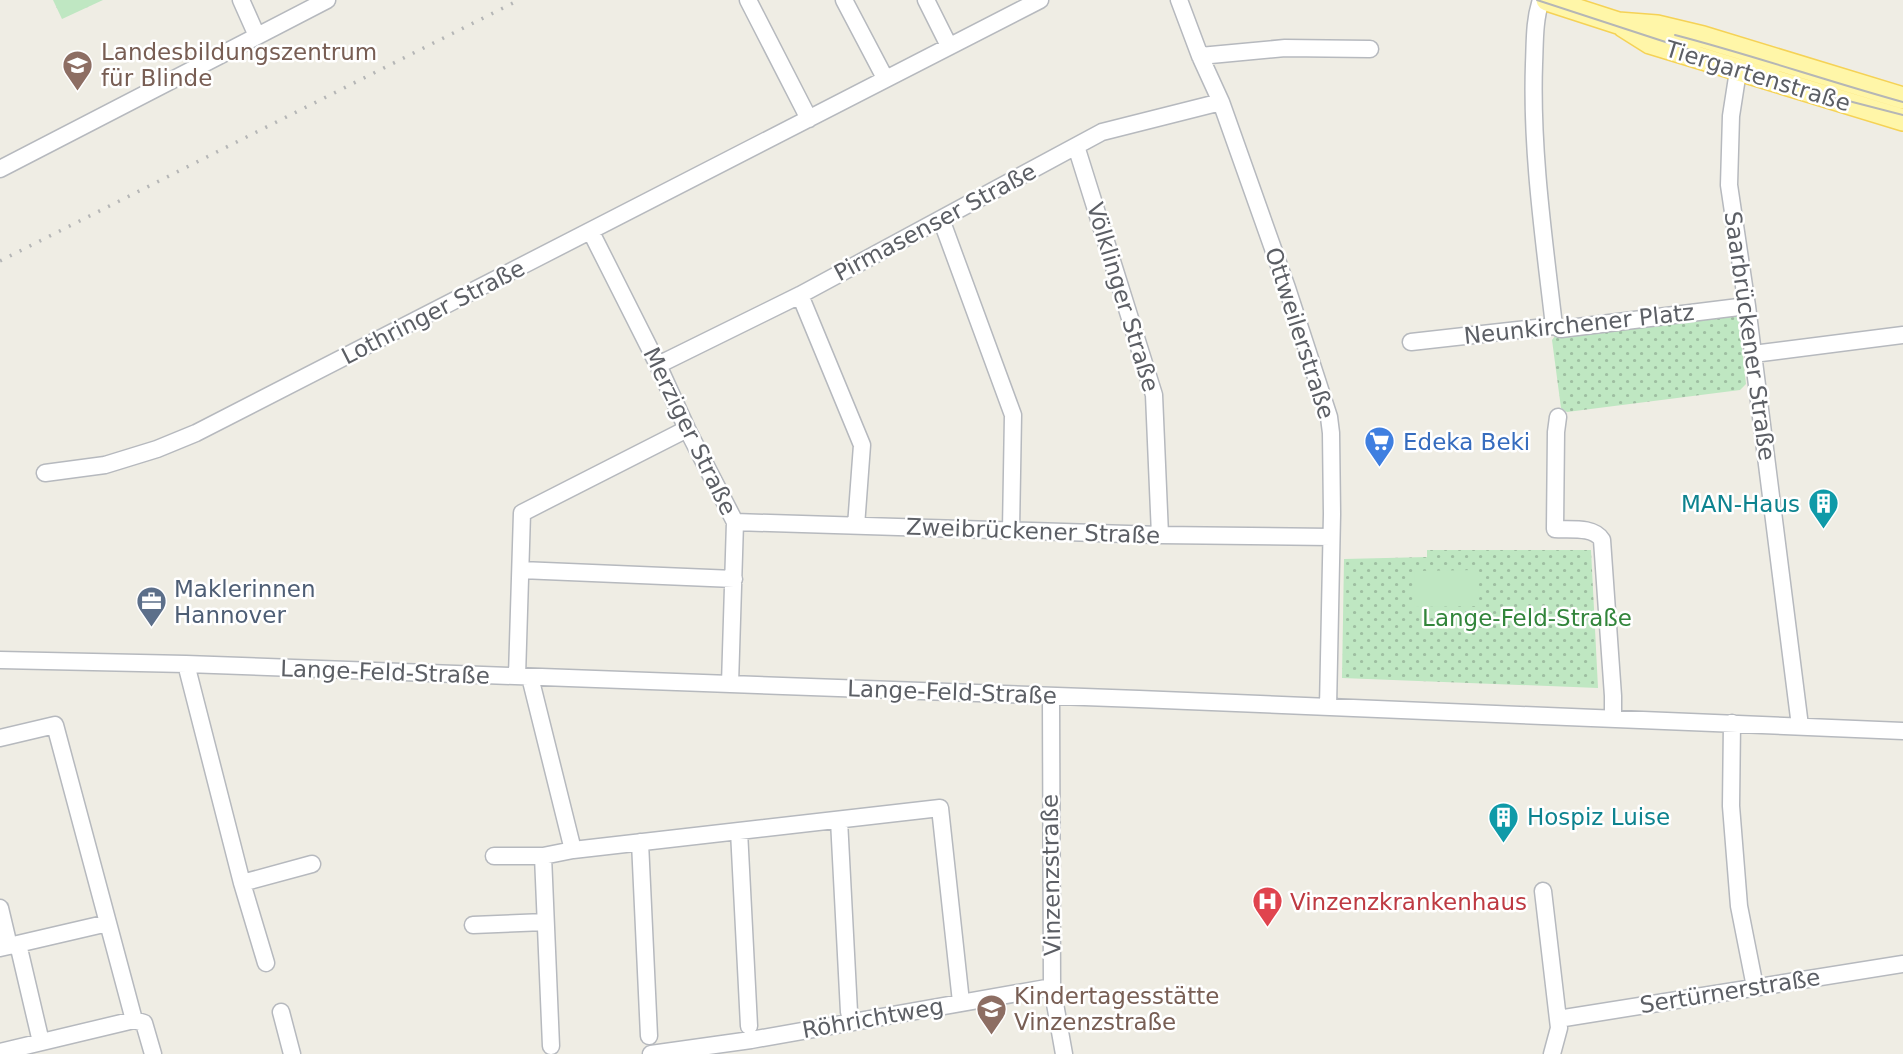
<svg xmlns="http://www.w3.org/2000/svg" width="1903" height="1054" font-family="'DejaVu Sans',sans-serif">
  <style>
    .grass { fill: url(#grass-tufts) }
    .park { fill: url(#park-dots) }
    .pitch { fill: #bfe7c2 }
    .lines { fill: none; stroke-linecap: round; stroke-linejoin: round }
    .minor-casing { stroke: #b6b9be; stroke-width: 19 }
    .major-casing { stroke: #f5d256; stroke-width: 24 }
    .minor { stroke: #fff; stroke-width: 16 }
    .major { stroke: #fff6a8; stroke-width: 21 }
    .tram { stroke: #b5b6b6; stroke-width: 2 }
    .rail { stroke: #b5b6b6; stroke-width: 3.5; stroke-dasharray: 2 9; stroke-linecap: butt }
    .labels { text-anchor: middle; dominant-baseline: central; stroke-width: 5; stroke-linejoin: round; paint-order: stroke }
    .education-label { font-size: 23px; fill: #785e54; stroke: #fff; text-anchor: start }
    .street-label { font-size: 23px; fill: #5c5f65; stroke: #fff }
    .shop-label { font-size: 23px; fill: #366cbe; stroke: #fff; text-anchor: start }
    .culture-label { font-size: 23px; fill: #0d838f; stroke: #fff; text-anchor: end }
    .service-label { font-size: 23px; fill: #4e5e75; stroke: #fff; text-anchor: start }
    .park-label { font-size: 23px; fill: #32853b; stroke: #fff }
    .health-label { font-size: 23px; fill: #be3a42; stroke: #fff; text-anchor: start }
  </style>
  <defs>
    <pattern id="grass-tufts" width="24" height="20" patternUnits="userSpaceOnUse" patternTransform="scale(1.75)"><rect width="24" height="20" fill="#bfe7c2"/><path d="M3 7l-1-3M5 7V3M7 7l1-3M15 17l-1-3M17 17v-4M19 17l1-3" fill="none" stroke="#9ebea1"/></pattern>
    <pattern id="park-dots" width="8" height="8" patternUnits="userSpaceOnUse" patternTransform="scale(1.75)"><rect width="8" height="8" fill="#bfe7c2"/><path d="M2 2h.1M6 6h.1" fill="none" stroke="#9ebea1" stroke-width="1.8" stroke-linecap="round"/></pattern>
  </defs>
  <rect width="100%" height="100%" fill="#efede4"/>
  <path class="grass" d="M53,0H103L62,19Z"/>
  <path class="park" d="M1734,314L1739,319L1746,384L1740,390L1567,412L1561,408L1552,340L1555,336Z
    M1427,550H1591L1598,688L1342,678L1344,559L1427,557Z"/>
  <path class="pitch" d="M1478,570L1479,606L1415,607L1414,571Z"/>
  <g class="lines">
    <defs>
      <path id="minor" d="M241,0L257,36
        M748,0L809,119
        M844,0L885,78
        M926,0L949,46
        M1179,0L1200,56L1221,102L1287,288L1329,417L1331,433L1332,514L1328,707
        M1541,0C1534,21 1535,42 1534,64C1531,151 1544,239 1554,326
        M1200,56L1285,48L1370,49
        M1738,71L1731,116L1729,185L1747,306L1800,726
        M1076,146L1154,395L1160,535
        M0,169L327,0
        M941,219L1013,415L1011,530
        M591,232L658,365L687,429L735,522L730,684
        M800,295L862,445L856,526
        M1411,342L1554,326L1561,329L1747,306
        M1753,354L1903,335
        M658,365L800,295L1102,132L1221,102
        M1558,417L1556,432L1555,529C1569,530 1594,526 1602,540L1613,696V718
        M45,473L105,465L157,449L196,433L1040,0
        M735,522L1160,535L1331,537
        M521,570L734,579
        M0,660L186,664L1139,699L1903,731
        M186,664L242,883L266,963
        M517,676L522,513L687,429
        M530,677L573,850L940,808L961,1002
        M1051,696L1052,987L1064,1054
        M1732,723L1731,806L1739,906L1755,987
        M0,738L55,725L134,1020L144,1023L153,1054
        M839,820L849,1012
        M739,831L749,1026
        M640,842L649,1036
        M494,856H543
        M242,883L312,864
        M1543,891L1559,1028L1552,1054
        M0,908L9,946L0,948
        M473,925L545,922
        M18,944L41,1042
        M9,946L108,923
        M281,1012L292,1054
        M1558,1019L1903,964
        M551,1046L543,856L573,850
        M0,1052L134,1020
        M651,1054L751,1040L1052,987"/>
      <path id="major" d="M1547,0L1618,23L1657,26L1703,37L1903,98
        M1623,26L1650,43L1903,120"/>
    </defs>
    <use href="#minor" class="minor-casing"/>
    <use href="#major" class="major-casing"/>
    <use href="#minor" class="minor"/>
    <use href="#major" class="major"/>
    <path class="tram" d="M1537,0L1837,98L1903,115
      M1675,35C1752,55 1827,81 1903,102"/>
    <path class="rail" d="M0,261L519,0"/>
  </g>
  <defs>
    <symbol id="school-pin" viewBox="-11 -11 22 30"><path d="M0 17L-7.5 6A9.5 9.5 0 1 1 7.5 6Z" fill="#8d6e63" stroke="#fff"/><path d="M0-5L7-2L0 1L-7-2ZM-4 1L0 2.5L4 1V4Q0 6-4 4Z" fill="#fff"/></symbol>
    <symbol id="supermarket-pin" viewBox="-11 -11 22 30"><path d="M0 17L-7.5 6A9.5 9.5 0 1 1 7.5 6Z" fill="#3f7fe0" stroke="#fff"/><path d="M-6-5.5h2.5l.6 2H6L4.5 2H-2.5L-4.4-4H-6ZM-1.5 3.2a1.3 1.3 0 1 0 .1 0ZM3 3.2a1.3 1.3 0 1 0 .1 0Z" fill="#fff"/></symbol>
    <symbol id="building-pin" viewBox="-11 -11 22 30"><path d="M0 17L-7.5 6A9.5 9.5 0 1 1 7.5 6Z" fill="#0f9aa8" stroke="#fff"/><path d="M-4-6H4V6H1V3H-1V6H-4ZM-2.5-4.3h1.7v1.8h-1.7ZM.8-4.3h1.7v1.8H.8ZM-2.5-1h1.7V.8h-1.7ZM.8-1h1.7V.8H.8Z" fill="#fff"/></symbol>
    <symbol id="office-pin" viewBox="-11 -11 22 30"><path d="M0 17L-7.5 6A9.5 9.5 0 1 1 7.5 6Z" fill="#5c6f8a" stroke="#fff"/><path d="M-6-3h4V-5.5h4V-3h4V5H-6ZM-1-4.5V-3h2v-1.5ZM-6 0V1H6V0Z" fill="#fff"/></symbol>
    <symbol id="hospital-pin" viewBox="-11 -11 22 30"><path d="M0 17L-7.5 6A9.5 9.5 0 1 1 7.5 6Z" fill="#e0444e" stroke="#fff"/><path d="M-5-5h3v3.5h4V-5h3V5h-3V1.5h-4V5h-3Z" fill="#fff"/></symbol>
  </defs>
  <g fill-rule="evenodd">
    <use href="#school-pin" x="60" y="48" width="35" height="47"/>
    <use href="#supermarket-pin" x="1362" y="424" width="35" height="47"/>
    <use href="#building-pin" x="1806" y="486" width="35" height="47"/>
    <use href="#office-pin" x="134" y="584" width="35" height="47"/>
    <use href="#building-pin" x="1486" y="800" width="35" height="47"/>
    <use href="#hospital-pin" x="1250" y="884" width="35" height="47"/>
    <use href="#school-pin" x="974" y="992" width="35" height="47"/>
  </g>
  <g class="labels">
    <g class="education-label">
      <text x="101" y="52">Landesbildungszentrum<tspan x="101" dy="26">für Blinde</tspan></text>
      <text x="1014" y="996">Kindertagesstätte<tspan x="1014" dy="26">Vinzenzstraße</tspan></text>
    </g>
    <g class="street-label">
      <text transform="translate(1758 76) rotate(17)">Tiergartenstraße</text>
      <text transform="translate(935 222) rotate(-28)">Pirmasenser Straße</text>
      <text transform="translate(1123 297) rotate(73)">Völklinger Straße</text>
      <text transform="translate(433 312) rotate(-27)">Lothringer Straße</text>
      <text transform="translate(1579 324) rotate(-6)">Neunkirchener Platz</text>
      <text transform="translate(1300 333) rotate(72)">Ottweilerstraße</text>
      <text transform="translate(1750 336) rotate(82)">Saarbrückener Straße</text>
      <text transform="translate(690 431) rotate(64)">Merziger Straße</text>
      <text transform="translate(1033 531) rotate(2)">Zweibrückener Straße</text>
      <text transform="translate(385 672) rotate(2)">Lange-Feld-Straße</text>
      <text transform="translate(952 692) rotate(2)">Lange-Feld-Straße</text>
      <text transform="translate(1051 875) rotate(-91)">Vinzenzstraße</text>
      <text transform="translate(1730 991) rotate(-9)">Sertürnerstraße</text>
      <text transform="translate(873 1018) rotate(-10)">Röhrichtweg</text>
    </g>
    <g class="shop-label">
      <text x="1403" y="442">Edeka Beki</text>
    </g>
    <g class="culture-label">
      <text x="1800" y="504">MAN-Haus</text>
      <text x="1527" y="817" text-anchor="start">Hospiz Luise</text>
    </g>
    <g class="service-label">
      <text x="174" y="589">Maklerinnen<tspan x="174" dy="26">Hannover</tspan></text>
    </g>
    <g class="park-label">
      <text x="1527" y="618">Lange-Feld-Straße</text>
    </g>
    <g class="health-label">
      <text x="1290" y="902">Vinzenzkrankenhaus</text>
    </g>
  </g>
</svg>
